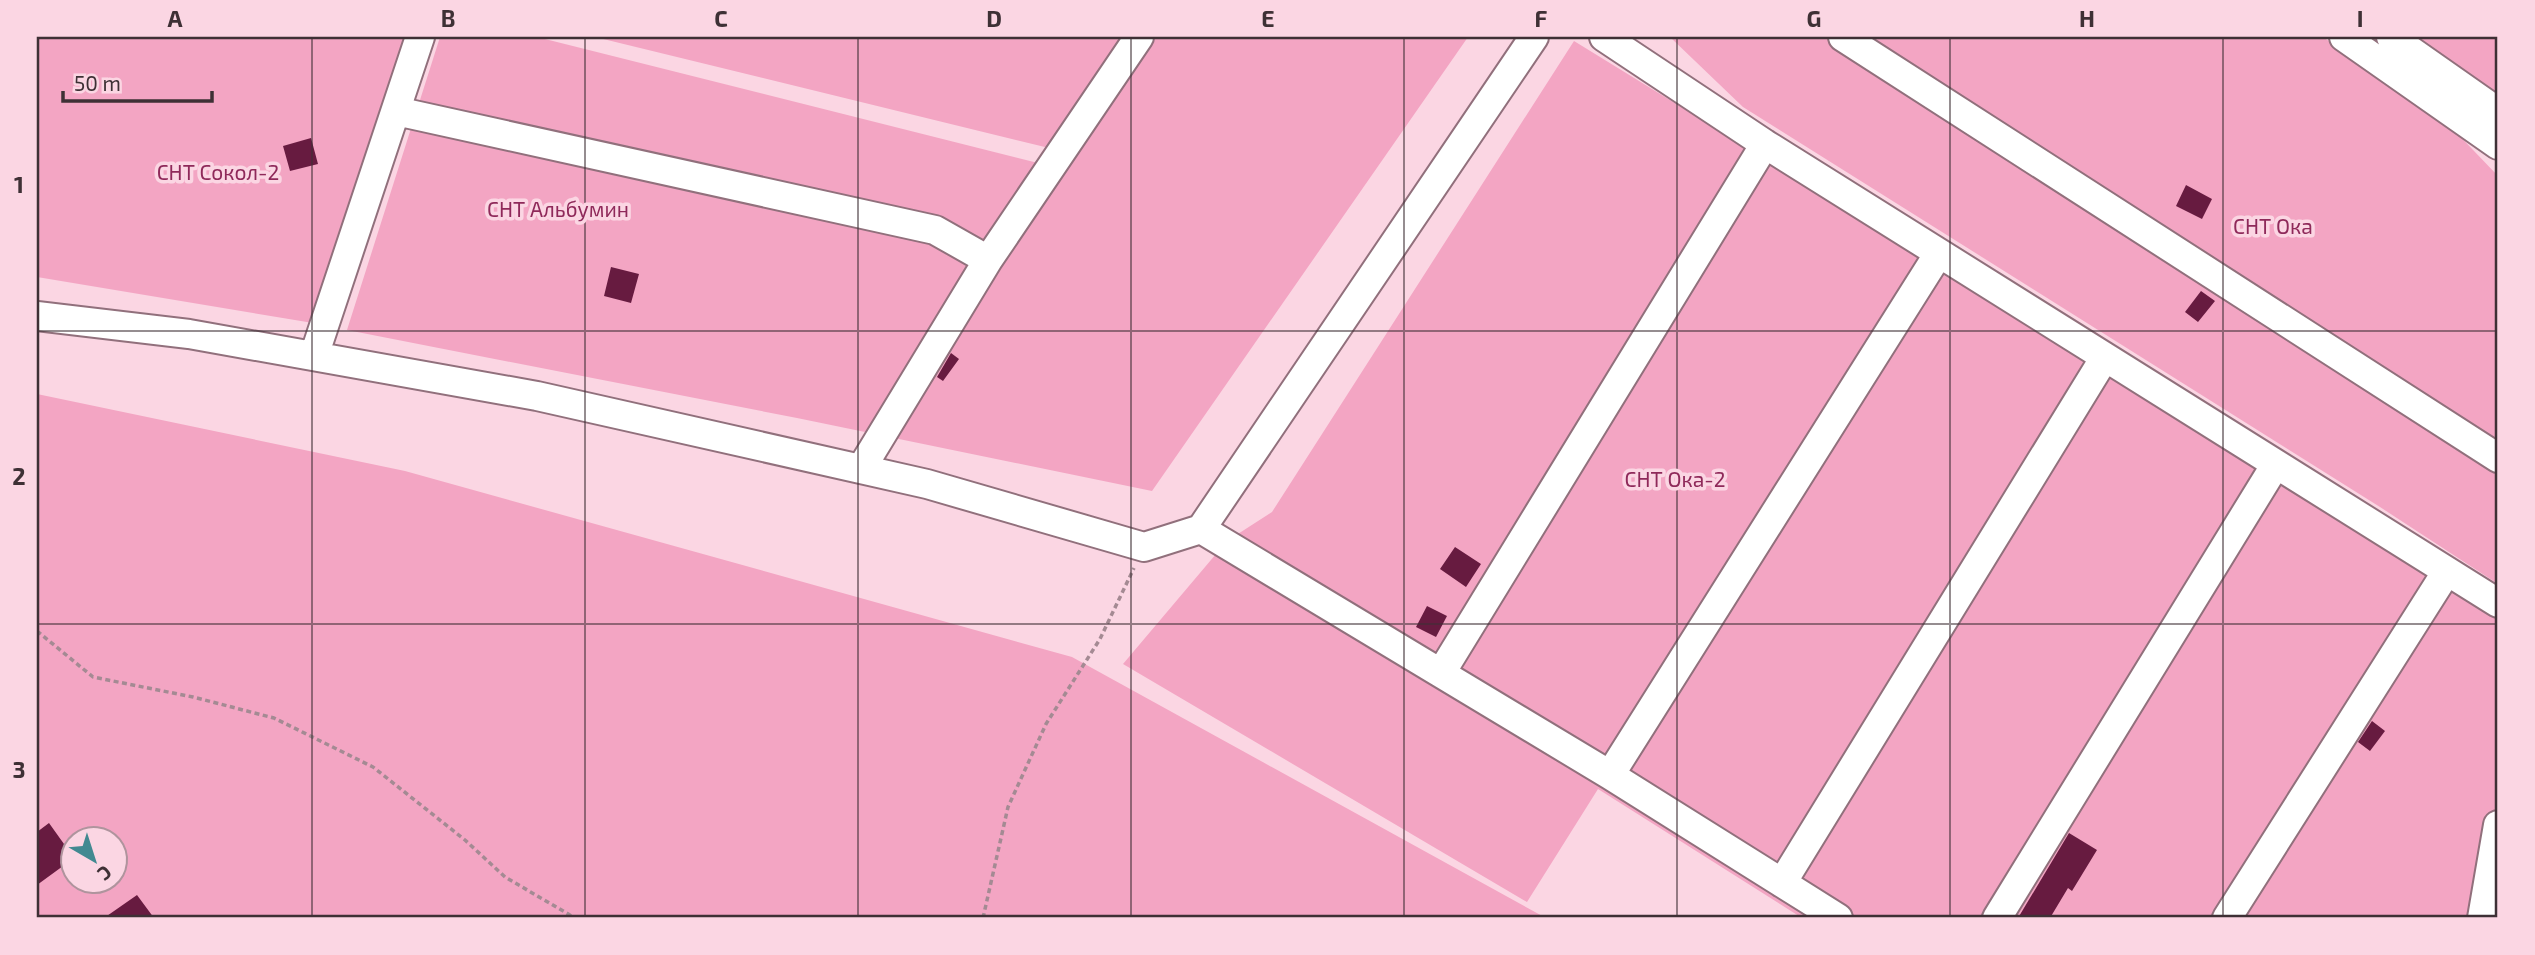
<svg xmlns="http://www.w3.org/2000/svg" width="2535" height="955" font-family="'Exo 2',sans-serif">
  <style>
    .green { fill: #f3a5c3; fill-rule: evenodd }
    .building { fill: #671b40 }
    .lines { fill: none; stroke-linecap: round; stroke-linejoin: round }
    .minor-casing { stroke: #91707c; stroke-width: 32 }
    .path { stroke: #a48a93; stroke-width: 3.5; stroke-dasharray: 5 3.5; stroke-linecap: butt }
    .minor { stroke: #fff; stroke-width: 28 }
    .grid { fill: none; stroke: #3e3035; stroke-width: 2; stroke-opacity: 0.55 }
    .labels { text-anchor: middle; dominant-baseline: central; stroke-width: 7; stroke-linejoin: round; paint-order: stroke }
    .park-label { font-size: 21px; fill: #8f295a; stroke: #fbd6e3 }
    .neatline { fill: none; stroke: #3e3035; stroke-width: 2.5 }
    .grid-label { font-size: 23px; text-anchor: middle; font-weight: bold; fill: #3e3035 }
  </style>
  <rect width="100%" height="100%" fill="#fbd6e3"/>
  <path class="green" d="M37,37H405L313,323L37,277Z
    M440,37H537L1062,169L1152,37H1468L1152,491L797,418L347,330Z
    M595,37H1124L1049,148Z
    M1670,37H2323L2452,128L2498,176V584L2380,507L1743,107Z
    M2413,37H2498V94Z
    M1574,41L2498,609V897L2495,918H1802L1598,789L1527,902L1123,664L1227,541L1272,512Z
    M37,394L405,471L1072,657L1546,918H37ZM74,839H116V881H74Z"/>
  <path class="building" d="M311,138L318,164L290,171L283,146Z
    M2186,185L2212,199L2202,219L2176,206Z
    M611,267L639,274L631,303L604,296Z
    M2201,291L2215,301L2198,322L2185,312Z
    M951,353L959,359L943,381L937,377Z
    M1455,547L1481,564L1466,587L1440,569Z
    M1427,606L1447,616L1436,637L1416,627Z
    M2372,721L2385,731L2370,751L2358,742Z
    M49,823L74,858L37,885V832Z
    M2069,833L2097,850L2072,891L2068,888L2050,918H2018Z
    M137,895L154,918H104Z"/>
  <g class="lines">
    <defs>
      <path id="minor" d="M1604,37L1765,144L2498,603
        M1843,37L2498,458
        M2344,37L2498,145
        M2391,37L2498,112
        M396,111L935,230L988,260
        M37,316L189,334L537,396L927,484L1144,547L1201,529L1534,37
        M314,356L420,37
        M861,469L988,260L1139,37
        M1201,529L1610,775L1838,918
        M1441,673L1765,144
        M1610,775L1939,253
        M1782,883L2105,357
        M1997,918L2276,464
        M2227,918L2447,571
        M2482,918L2498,825"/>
    </defs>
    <use href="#minor" class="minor-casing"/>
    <path class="path" d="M37,631L93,677L193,697L274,718L373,767L465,840L505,877L575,918
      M983,918L1008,807L1046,724L1100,639L1134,568"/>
    <use href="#minor" class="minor"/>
  </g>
  <path class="grid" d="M312,37V918M585,37V918M858,37V918M1131,37V918M1404,37V918M1677,37V918M1950,37V918M2223,37V918M37,331H2498M37,624H2498"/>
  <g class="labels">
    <g class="park-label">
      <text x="218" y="171">СНТ Сокол-2</text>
      <text x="558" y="208">СНТ Альбумин</text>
      <text x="2273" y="225">СНТ Ока</text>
      <text x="1675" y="478">СНТ Ока-2</text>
    </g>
  </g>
  <rect width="2535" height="955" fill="none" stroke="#fbd6e3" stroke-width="77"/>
  <g transform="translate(94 860) rotate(141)"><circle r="33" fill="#fbd6e3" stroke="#af949d" stroke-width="2"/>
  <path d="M0-5L12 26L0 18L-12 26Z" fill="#428991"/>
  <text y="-10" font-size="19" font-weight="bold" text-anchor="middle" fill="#3e3035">С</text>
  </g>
  <path d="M63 91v10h149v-10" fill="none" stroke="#3e3035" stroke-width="3.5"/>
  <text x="74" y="91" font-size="21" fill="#3e3035" stroke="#fbd6e3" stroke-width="5" paint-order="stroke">50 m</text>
  <rect x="38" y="38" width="2458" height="878" class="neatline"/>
  <g class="grid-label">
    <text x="175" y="27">A</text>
    <text x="448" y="27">B</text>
    <text x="721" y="27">C</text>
    <text x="994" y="27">D</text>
    <text x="1268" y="27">E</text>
    <text x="1541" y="27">F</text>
    <text x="1814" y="27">G</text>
    <text x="2087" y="27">H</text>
    <text x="2360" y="27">I</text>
    <text x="19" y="193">1</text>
    <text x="19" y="485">2</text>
    <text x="19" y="778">3</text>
  </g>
</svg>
